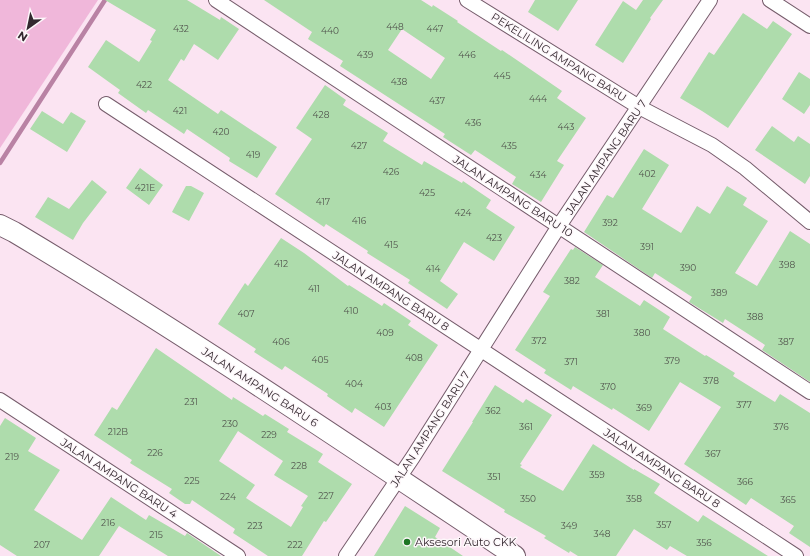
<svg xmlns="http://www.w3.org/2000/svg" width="810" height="556" font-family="Montserrat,sans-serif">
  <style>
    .green { fill: #f0b7da }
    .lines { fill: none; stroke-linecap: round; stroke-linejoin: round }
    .stream { stroke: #b982a4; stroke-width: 4.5 }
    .building { fill: #aedcac; fill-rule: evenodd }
    .street-casing { stroke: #755c6b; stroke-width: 16 }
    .secondary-casing { stroke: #755c6b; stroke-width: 22 }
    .street { stroke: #fff; stroke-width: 14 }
    .secondary { stroke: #fff; stroke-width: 20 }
    .poi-dot { fill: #1d7624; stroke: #fdf7fa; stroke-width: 1.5 }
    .labels { text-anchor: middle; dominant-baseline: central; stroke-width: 3; stroke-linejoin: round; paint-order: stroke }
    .number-label { font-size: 9px; fill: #52554e }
    .street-label { font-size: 11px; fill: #33282f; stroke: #fdf7fa }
    .poi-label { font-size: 11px; fill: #33282f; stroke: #fdf7fa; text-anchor: start }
  </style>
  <rect width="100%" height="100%" fill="#fbe4f2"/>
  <path class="green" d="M0,0H98L0,148Z"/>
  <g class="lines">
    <path class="stream" d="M0,163L105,0"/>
  </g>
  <path class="building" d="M105,0H187L220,20L221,17L239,29L218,60L194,44L184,61L181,59L168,80L218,114L221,110L277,147L257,178L229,161L230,158L187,129L184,134L148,110L146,113L118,93L120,90L88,67L106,40L139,62L152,41L150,40L156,30Z
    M264,0H421L432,7L433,5L458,21L457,22L501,51L502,50L562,91L557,98L586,118L557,161L564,165L541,202L512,184L516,177L475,150L471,155L443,137L445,134L340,66L343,61L308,39L312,32ZM402,29L445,58L431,79L388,50Z
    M535,0H578L558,31L528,12Z
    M643,0H663L650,18L651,19L623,63L595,45L623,1L636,10Z
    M743,13L767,29L773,21L792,34L728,128L702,111L680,98L709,52L714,55Z
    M799,72L810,79V105L804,114L782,99Z
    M325,85L346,100L343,105L388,133L383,141L422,165L424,161L462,183L463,181L491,200L486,208L515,227L494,261L464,242L440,281L458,294L447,309L408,283L410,280L367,253L368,251L326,224L324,227L275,194L312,139L296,128Z
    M42,111L63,124L71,112L86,121L67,152L30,129Z
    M772,126L794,142L798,136L810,144V176L805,184L755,150Z
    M644,149L669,165L642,209L681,233L697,206L710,214L727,186L747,198L743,205L768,221L735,273L757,286L790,231L810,244V382L762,350L765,345L725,319L723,323L689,302L692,297L655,273L652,278L584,232L607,195L613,198Z
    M140,168L163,185L149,205L126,188Z
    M92,180L107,192L83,223L73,240L35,217L48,197L69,209Z
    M186,186H191L204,193L189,221L172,212Z
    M281,238L304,253L348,286L349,285L382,306L384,303L411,321L408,325L438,345L384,427L355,408L352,413L327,396L328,394L285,366L282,370L254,352L256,349L218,324L245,283L248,286Z
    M575,247L603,265L595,277L640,306L644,300L670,317L663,329L705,356L706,355L735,373L733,376L775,402L780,394L810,413V547L789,533L794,526L751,498L746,505L684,464L721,407L680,382L649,431L613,408L612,410L573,386L571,390L544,373L546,370L515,350L550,296L543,292L571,249L573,250Z
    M156,348L232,400L233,397L263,416L265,414L289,429L287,432L323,454L318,462L352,484L326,522L324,521L302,556H268L233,533L235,529L192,500L190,504H185L169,493L172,489L130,463L132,460L94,435L112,407L117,410ZM238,431L283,461L274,475L308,496L301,506L303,507L291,527L246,498L255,485L219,461Z
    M495,385L523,403L526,399L552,415L520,464L522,465L520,467L563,491L593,444L634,470V469L660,484L654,493L698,522L703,515L768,556H687L670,546L667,550L634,529L616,556H578L570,551L569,553L544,538L546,536L504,512L505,510L442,471L473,422H472Z
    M5,418L36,438L28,451L60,470L34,510L82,540L111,497L146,520L149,515L185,536L187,533L221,556H168L119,526L99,556H17L0,545V426Z
    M405,506L440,528L435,537L463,556H374Z"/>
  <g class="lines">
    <defs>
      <path id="street" d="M216,0L810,392
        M467,0L639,107L712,145L745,168L810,222
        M770,0L810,26
        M106,104L796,556
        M0,400L238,556
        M346,556L413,457L559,226L710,0"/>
      <path id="secondary" d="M0,225L14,232C185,334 350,446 515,556"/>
    </defs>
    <use href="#street" class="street-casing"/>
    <use href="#secondary" class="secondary-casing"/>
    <use href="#street" class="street"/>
    <use href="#secondary" class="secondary"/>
  </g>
  <circle class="poi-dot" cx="407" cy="542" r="4"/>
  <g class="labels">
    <g class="number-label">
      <text x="395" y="26">448</text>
      <text x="181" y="28">432</text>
      <text x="435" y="28">447</text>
      <text x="330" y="30">440</text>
      <text x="365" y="54">439</text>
      <text x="467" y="54">446</text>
      <text x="502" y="75">445</text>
      <text x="399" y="81">438</text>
      <text x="144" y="84">422</text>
      <text x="538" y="98">444</text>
      <text x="437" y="100">437</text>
      <text x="180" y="110">421</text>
      <text x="321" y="114">428</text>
      <text x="473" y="122">436</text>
      <text x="566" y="126">443</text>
      <text x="221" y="131">420</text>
      <text x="359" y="145">427</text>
      <text x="509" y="145">435</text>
      <text x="253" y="154">419</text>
      <text x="391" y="171">426</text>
      <text x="647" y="173">402</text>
      <text x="538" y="174">434</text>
      <text x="145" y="187">421E</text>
      <text x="427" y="192">425</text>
      <text x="323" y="201">417</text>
      <text x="463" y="212">424</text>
      <text x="359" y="220">416</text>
      <text x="610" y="222">392</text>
      <text x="494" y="237">423</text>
      <text x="391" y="244">415</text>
      <text x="647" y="246">391</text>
      <text x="281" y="263">412</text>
      <text x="787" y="264">398</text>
      <text x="688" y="267">390</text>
      <text x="433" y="268">414</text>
      <text x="572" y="280">382</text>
      <text x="314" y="288">411</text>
      <text x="719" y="292">389</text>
      <text x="351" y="310">410</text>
      <text x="246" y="313">407</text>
      <text x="603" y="313">381</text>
      <text x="755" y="316">388</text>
      <text x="385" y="332">409</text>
      <text x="642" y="332">380</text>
      <text x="539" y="340">372</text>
      <text x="281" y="341">406</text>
      <text x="786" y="341">387</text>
      <text x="414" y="357">408</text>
      <text x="320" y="359">405</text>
      <text x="672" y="360">379</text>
      <text x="571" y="361">371</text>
      <text x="711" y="380">378</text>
      <text x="354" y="383">404</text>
      <text x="608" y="386">370</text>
      <text x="191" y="401">231</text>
      <text x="744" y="404">377</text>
      <text x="383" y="406">403</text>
      <text x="644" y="407">369</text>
      <text x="493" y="410">362</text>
      <text x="230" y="423">230</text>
      <text x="526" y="426">361</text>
      <text x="781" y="426">376</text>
      <text x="118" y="431">212B</text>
      <text x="269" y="434">229</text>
      <text x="155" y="452">226</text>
      <text x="713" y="453">367</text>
      <text x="12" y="456">219</text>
      <text x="299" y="465">228</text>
      <text x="597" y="474">359</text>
      <text x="494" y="476">351</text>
      <text x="192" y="480">225</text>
      <text x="745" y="481">366</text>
      <text x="326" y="495">227</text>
      <text x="228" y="496">224</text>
      <text x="528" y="498">350</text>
      <text x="634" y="498">358</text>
      <text x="788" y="499">365</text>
      <text x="108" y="522">216</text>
      <text x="664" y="524">357</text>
      <text x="255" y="525">223</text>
      <text x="569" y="525">349</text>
      <text x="602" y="533">348</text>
      <text x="156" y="534">215</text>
      <text x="704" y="542">356</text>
      <text x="42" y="544">207</text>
      <text x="295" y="544">222</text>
    </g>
    <g class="street-label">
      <text transform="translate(559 57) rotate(32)">PEKELILING AMPANG BARU</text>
      <text transform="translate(606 157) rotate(-56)">JALAN AMPANG BARU 7</text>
      <text transform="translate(513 196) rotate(33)">JALAN AMPANG BARU 10</text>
      <text transform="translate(391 291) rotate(33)">JALAN AMPANG BARU 8</text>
      <text transform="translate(260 387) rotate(33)">JALAN AMPANG BARU 6</text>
      <text transform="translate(430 429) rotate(-57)">JALAN AMPANG BARU 7</text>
      <text transform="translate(662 468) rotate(33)">JALAN AMPANG BARU 8</text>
      <text transform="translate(119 478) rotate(33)">JALAN AMPANG BARU 4</text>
    </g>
    <g class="poi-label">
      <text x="415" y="542">Aksesori Auto CKK</text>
    </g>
  </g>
  <g transform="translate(28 28) rotate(213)" stroke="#fdf7fa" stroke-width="3" paint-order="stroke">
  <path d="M0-3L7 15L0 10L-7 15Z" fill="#33282f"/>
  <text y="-6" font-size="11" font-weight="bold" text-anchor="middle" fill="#33282f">N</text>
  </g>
</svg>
